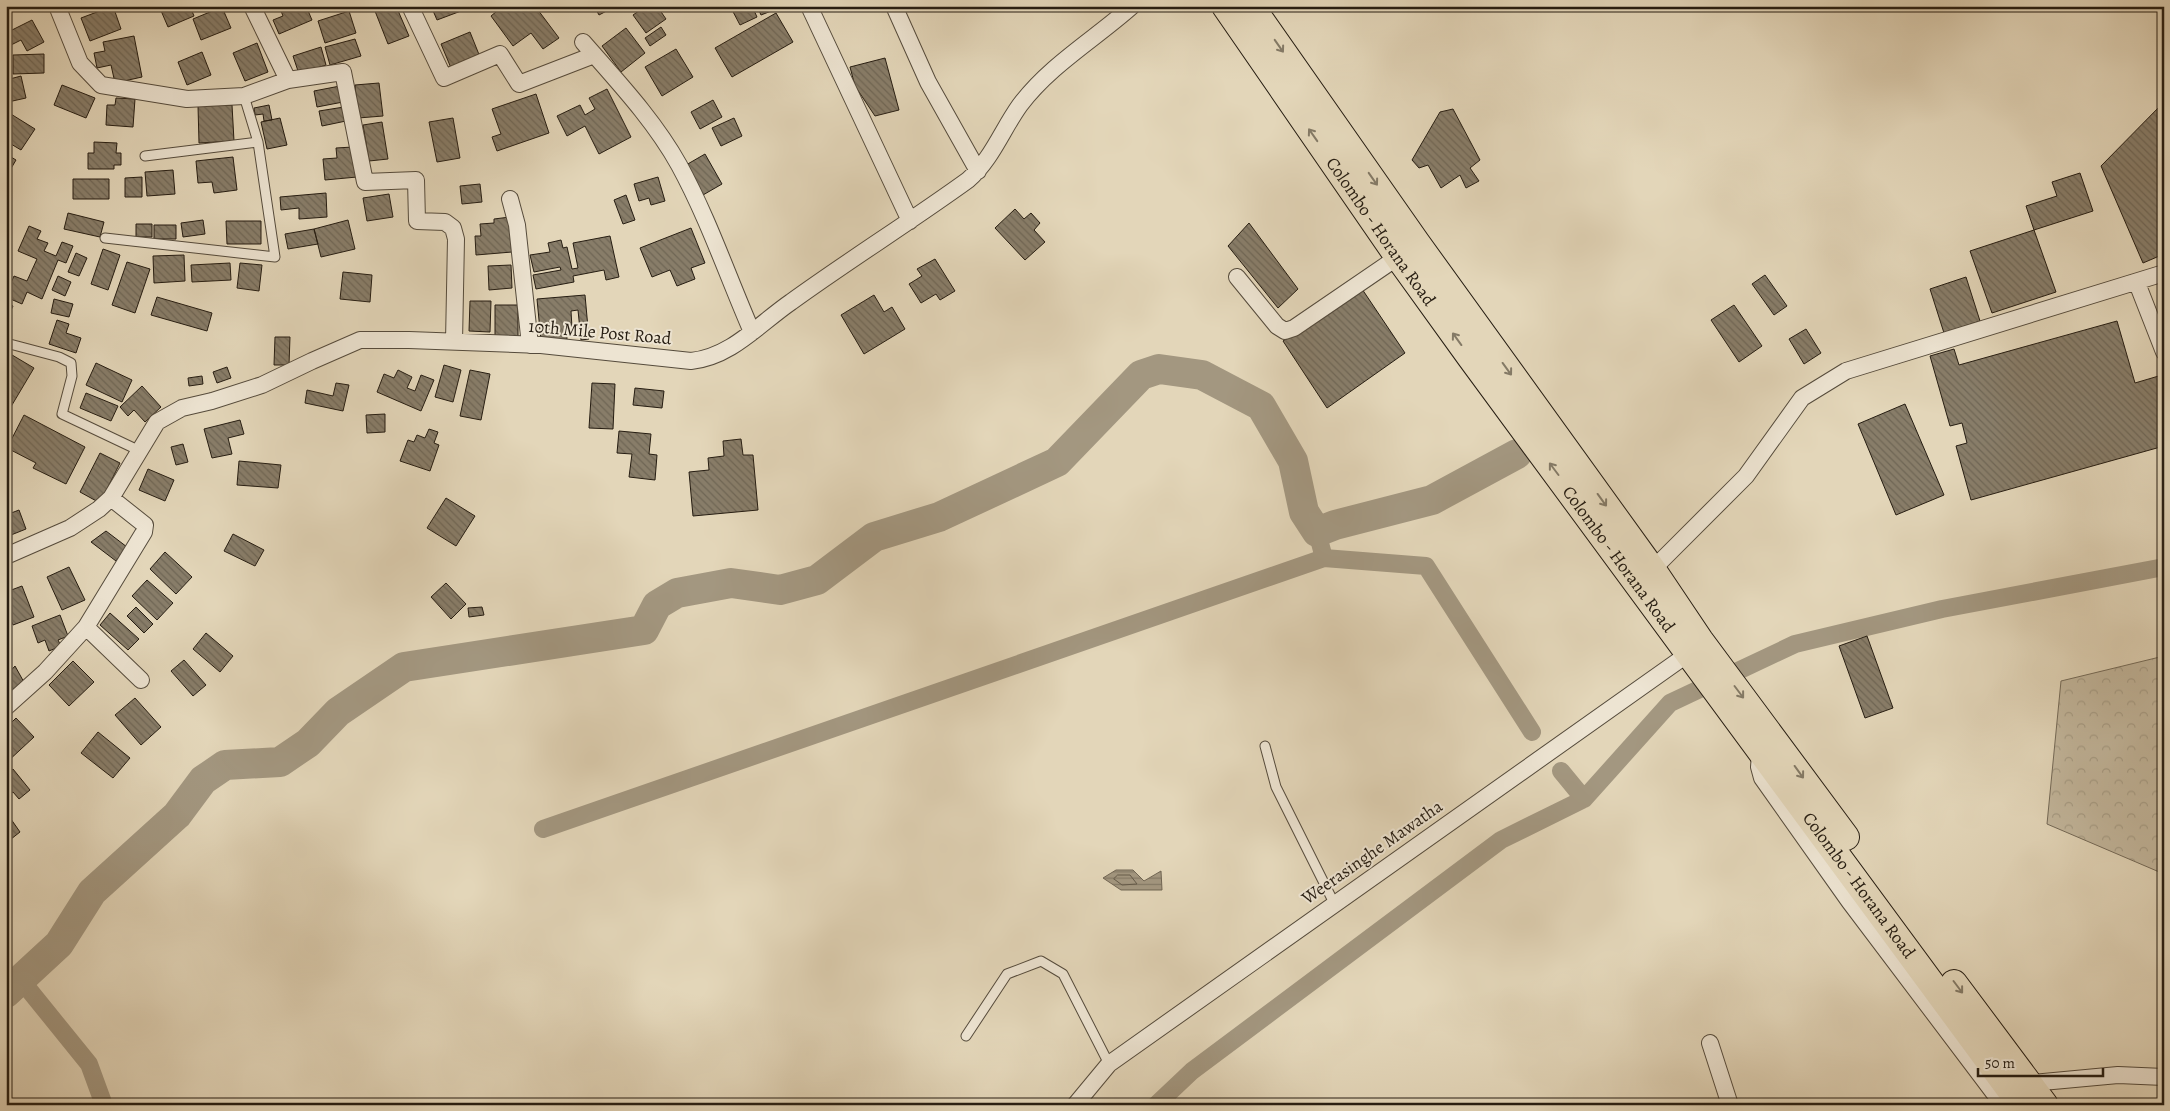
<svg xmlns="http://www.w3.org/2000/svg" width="2170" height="1111" font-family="Alegreya,serif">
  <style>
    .forest { fill: url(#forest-crowns); stroke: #746a58 }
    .water { fill: url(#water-rules); stroke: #716654 }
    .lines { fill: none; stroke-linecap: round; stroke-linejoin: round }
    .shore { stroke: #645a49; stroke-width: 1 }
    .canal { stroke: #a39780; stroke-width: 18 }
    .river { stroke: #a39780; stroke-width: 30 }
    .building { fill: url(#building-back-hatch); stroke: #261d12 }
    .lane-casing { stroke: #554b3c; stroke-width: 11 }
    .street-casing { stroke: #554b3c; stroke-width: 18 }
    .primary-casing { stroke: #261d12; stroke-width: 28 }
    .lane { stroke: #ede4d2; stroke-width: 9 }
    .street { stroke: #ede4d2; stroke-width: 16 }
    .primary { stroke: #e3d6b9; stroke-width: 26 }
    .oneway { stroke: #847a66 }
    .labels { text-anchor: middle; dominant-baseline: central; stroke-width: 4; stroke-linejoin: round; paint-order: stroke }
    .street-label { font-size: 18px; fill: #261d12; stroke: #ede4d2 }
  </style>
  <defs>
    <pattern id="forest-crowns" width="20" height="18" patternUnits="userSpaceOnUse" patternTransform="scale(1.25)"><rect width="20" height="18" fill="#c3b79d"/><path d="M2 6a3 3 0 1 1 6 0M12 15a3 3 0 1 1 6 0" fill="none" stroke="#a79d86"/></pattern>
    <pattern id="water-rules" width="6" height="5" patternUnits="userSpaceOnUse" patternTransform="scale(1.25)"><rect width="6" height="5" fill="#a39780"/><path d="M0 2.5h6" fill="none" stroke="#857b67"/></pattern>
    <pattern id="building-back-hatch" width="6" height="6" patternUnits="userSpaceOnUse" patternTransform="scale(1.25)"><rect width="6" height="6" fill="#887d69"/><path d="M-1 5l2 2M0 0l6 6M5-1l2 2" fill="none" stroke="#6f6655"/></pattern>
  </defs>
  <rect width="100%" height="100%" fill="#e3d6b9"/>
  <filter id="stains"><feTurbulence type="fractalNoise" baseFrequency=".004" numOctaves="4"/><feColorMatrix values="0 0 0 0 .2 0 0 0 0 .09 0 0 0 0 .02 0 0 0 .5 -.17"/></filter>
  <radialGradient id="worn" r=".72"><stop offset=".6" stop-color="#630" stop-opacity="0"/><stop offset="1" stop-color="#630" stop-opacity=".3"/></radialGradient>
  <path class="forest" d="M2164,656V874L2047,824L2061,681Z"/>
  <path class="water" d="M1116,870H1133L1144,881L1161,871L1162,890H1121L1103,878Z"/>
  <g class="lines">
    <path class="shore" d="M1118,875H1130L1137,884L1122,885L1114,879Z"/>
    <path class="canal" d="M1324,558L1426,566L1532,732
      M1561,771L1584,799
      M543,829L1324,558L1317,532
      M21,980L89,1064L104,1105
      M1156,1105L1192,1071L1501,840L1584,799L1670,703L1795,644L1942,609L2164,567"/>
    <path class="river" d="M6,993L59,944L92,892L177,815L203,780L225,765L280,762L308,743L338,712L404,667L644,630L657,605L677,593L731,583L780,590L817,580L874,537L939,517L1057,462L1141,375L1159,369L1202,375L1261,406L1293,461L1304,512L1317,532L1335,525L1432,500L1517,454"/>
  </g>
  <path class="building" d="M84,6H98L87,11Z
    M113,6L121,29L90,41L81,18Z
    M159,6H190L194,16L168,27Z
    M292,6H306L312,20L279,34L273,20L283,16L281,11Z
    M373,6H396L409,36L388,44Z
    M431,6H459L461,11L437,20Z
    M503,6H535L559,38L543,49L531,33L513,46L491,16Z
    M594,6H616L599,15Z
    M646,6H657L666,19L646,33L633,15Z
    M730,6H752L757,17L740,25Z
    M757,6H778L779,8L761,15Z
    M222,7L231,28L201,40L193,19Z
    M349,11L356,33L325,43L318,21Z
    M776,13L793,42L732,77L715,48Z
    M32,20L44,42L27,51L21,40L11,45L6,33Z
    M661,27L666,35L650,46L645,38Z
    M626,28L645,53L621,72L602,46Z
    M470,32L480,57L451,68L441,44Z
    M134,36L142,77L115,83L111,65L97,68L94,53L105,51L103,42Z
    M355,39L361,56L330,65L325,47Z
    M257,43L268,72L245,81L233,53Z
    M321,47L326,65L299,74L293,56Z
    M676,49L693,77L662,96L645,67Z
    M202,52L211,75L187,85L178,62Z
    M44,54V73L13,74V55Z
    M885,58L899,110L875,116L855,86L850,67Z
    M21,76L26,98L8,102L6,80Z
    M379,83L383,116L358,118L355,85Z
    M62,85L95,98L86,118L54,105Z
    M340,86L343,102L317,107L314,91Z
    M607,89L631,137L599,154L585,126L567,136L557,116L580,105L585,115L595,109L589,98Z
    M536,94L549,133L497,151L492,137L501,134L492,109Z
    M116,98L135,99L133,127L106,125L107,105H115Z
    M713,100L722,117L700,129L691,112Z
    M2164,102V254L2143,263L2101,166Z
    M232,105L234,141L199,143L198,106Z
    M269,105L272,120L264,121L263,114L255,115L254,108Z
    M344,107L346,121L322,126L319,111Z
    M1453,109L1480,160L1470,168L1479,181L1466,188L1460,175L1441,188L1428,165L1419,168L1412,160L1440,112Z
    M6,111L35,129L21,150L6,141Z
    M280,118L287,145L267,149L261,122Z
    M453,118L460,158L437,162L429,122Z
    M734,118L742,136L721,146L712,128Z
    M382,122L388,159L369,161L363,125Z
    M94,142L117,143L116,153H121V165H114V169H88V153H94Z
    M353,147L357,177L325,180L323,159L337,158L336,148Z
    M6,154L16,160L6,177Z
    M705,154L722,184L703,195L686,165Z
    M233,157L237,190L214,193L212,182L198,183L196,161Z
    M173,170L175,194L147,196L145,172Z
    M2080,173L2093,211L2034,230L2026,206L2057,196L2052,182Z
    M142,177V197H125V178Z
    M658,177L665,201L651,205L649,198L639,201L634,184Z
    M73,179H109V199H73Z
    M480,184L482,202L462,204L460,186Z
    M326,193L327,217L299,219V208L281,210L280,197Z
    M389,194L393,217L367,221L363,198Z
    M626,195L635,220L623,224L614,200Z
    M1015,209L1024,219L1031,213L1040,223L1034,230L1045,242L1025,260L995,228Z
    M68,213L104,222L100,237L64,229Z
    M510,217L512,252L476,255L475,236H481L480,224L494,223V219Z
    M203,220L205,234L183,237L181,223Z
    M348,220L355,249L321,257L314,229Z
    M226,221H261V244H227Z
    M1249,223L1298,289L1278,308L1228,246Z
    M136,224H152V237H136Z
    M154,225H176V239H154Z
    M29,226L41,231L37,239L48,243L44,251L56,256L62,242L73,246L66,263L58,260L42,299L27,292L22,304L6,297V294L14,276L27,281L37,259L18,251Z
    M691,228L705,263L691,268L695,279L677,286L670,270L652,277L640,248Z
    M314,229L318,244L288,249L285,234Z
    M2034,230L2056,292L1992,313L1970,251Z
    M610,236L619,277L606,280L604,270L573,276L574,282L536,289L533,275L561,270L560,267L534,272L530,255L550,252L548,243L561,240L563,248L567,247L572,269L578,268L573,243Z
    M103,249L120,255L108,290L91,284Z
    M76,253L87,258L79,276L68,272Z
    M184,255L185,281L154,283L153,256Z
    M935,259L955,291L940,300L936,294L921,303L909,284L922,276L917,269Z
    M127,262L150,269L135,313L112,305Z
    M230,263L231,280L192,282L191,265Z
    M240,263L262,265L259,291L237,288Z
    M511,265L512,288L489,290L488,266Z
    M343,272L372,275L370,302L340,299Z
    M1765,275L1787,306L1774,315L1752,284Z
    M58,276L71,282L65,296L52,290Z
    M1966,277L1980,321L1944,333L1930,289Z
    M1360,286L1405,353L1327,408L1283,341Z
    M585,295L589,339L581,340L578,310L571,311L572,328L566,329L567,339L541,341L537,299Z
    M874,295L884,312L892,307L905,329L864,354L841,315Z
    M157,297L212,313L207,331L151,315Z
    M54,299L73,304L69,317L51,313Z
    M470,301H491L490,332L469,331Z
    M6,302L13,306L6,321Z
    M495,305H518V337H495Z
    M1734,305L1762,346L1739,362L1711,320Z
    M57,320L69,324L66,333L81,338L76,353L49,344Z
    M2117,321L2135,383L2162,375L2164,446L1971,500L1956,446L1967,443L1962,423L1950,426L1930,356L1954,349L1959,365Z
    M1806,329L1821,353L1804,364L1789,339Z
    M275,337H290L289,365H274Z
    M7,352L34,368L9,410L6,409Z
    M96,363L132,380L122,402L86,385Z
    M444,365L461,370L453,402L435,397Z
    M227,367L231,378L217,383L213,372Z
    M398,370L412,377L407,388L415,391L421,375L434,380L421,411L377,392L384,374L394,378Z
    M470,370L490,374L481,420L460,416Z
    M202,376L203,384L189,386L188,378Z
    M336,383L349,385L343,411L305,403L307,390L333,396Z
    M592,383L615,384L613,429L589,428Z
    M142,386L161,407L145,422L134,410L128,416L120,407Z
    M635,388L664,391L662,408L633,405Z
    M86,393L118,406L111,421L80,408Z
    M1905,404L1944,495L1896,515L1858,424Z
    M385,414V432L367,433L366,415Z
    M24,415L85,447L66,484L33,468L36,463L7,448Z
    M240,420L244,434L228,438L232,454L212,458L204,429Z
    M429,429L438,432L434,443L439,445L430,471L400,461L408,440L414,442L417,435L425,438Z
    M619,431L651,434L649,454L657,455L655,480L629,477L632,454L617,453Z
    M741,439L743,455H753L758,510L693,516L689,472L709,470L708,458L724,456L723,441Z
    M183,444L188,462L176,465L171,447Z
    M100,453L120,463L100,503L80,492Z
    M239,461L281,465L278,488L237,485Z
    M148,469L174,480L165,501L139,490Z
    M446,498L475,516L456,546L427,528Z
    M19,510L26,529L6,537V515Z
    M106,531L127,547L116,561L91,542Z
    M233,534L264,550L255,566L224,551Z
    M165,552L192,577L176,594L150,569Z
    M69,567L85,600L62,610L47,577Z
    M147,580L173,603L157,620L132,596Z
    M446,583L466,604L451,619L431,597Z
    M22,586L34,617L13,625L6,608V592Z
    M136,607L153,624L144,633L127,616Z
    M482,607L484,615L469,617L468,608Z
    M110,613L139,639L128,650L100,625Z
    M60,615L68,636L58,640L61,646L49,651L45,640L38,643L32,626Z
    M206,633L233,656L220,672L193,649Z
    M1867,636L1893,708L1865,718L1839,646Z
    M184,660L206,685L193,696L171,671Z
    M73,661L94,682L69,706L49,685Z
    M15,666L25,684L6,700V676Z
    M135,698L161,727L141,745L115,715Z
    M16,718L34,737L6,763V728Z
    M98,732L130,758L113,778L81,753Z
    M13,769L30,790L19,799L13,792L6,797V774Z
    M6,812L20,832L6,843Z"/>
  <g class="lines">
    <defs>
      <path id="lane" d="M145,156L258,142
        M105,238L275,257L258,142L244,96
        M6,343L59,357L71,363L72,376L62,414L138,450
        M1265,746L1276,787L1334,903
        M966,1036L1007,974L1041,961L1063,974L1109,1064"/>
      <path id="street" d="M57,6L80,63L101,85L187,99L244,96L288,80L343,72L365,182L416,180L417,221L445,222L453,228L456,239L454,342
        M252,6L288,80
        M410,6L444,78L500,54L519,84L594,55
        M809,6L910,221
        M894,6L928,82L978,171
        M583,42C617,81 654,120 679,165C708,218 728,277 752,332
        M510,199L517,225L530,345
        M1237,277L1277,326L1285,331L1294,328L1398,257
        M2137,283L2164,352
        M6,556L70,528L99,509L111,498L157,422L182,408L212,401L262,385L312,361L360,340H409L541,345L691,361C731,357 759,324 791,302C849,260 910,222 968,180C992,159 1002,130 1020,105C1050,65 1095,39 1132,6
        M1647,575L1746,476L1802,398L1846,371L2164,273
        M86,627L141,680
        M6,707L45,672L86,627L144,532L145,525L111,498
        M1760,754L1759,767L1762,778L1849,901L2003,1105
        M1710,1043L1730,1105
        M2022,1084L2118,1075L2164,1077
        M1075,1105L1109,1064L1688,654L1694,646"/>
      <g id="primary">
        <path id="s1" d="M1225,6L1398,257L1470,357L2021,1105"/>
        <path d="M1251,6L1417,243L1653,570L1700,640L1846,837"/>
        <path d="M1954,983L2045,1105"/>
      </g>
    </defs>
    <use href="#lane" class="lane-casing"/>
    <use href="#street" class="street-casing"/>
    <use href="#primary" class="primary-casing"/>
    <use href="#lane" class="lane"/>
    <use href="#street" class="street"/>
    <use href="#primary" class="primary"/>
  </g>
  <defs><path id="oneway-shaft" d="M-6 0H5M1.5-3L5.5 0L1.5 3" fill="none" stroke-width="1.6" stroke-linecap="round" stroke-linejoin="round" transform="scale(1.25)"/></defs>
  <g class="oneway">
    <use href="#oneway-shaft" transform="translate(1279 46) rotate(55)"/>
    <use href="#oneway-shaft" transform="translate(1313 135) rotate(-125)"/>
    <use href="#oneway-shaft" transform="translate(1373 179) rotate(55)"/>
    <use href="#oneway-shaft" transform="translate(1457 339) rotate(-126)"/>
    <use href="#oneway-shaft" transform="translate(1507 369) rotate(54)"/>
    <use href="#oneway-shaft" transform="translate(1554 469) rotate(-127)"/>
    <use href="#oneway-shaft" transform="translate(1602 500) rotate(54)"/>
    <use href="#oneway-shaft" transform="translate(1739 692) rotate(53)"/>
    <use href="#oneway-shaft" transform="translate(1799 772) rotate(54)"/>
    <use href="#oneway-shaft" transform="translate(1958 987) rotate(53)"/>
  </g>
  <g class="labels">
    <g class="street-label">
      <text stroke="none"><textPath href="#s1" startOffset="274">Colombo - Horana Road</textPath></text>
      <text transform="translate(600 332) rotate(5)">10th Mile Post Road</text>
      <text stroke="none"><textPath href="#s1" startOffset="679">Colombo - Horana Road</textPath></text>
      <text transform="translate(1372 852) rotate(-35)">Weerasinghe Mawatha</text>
      <text stroke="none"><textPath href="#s1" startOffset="1084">Colombo - Horana Road</textPath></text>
    </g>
  </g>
  <rect width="2170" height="1111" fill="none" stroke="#e3d6b9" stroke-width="25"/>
  <rect x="8" y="8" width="2155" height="1096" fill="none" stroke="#261d12" stroke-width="2.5"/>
  <rect x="12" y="12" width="2145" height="1086" fill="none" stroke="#261d12"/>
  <path d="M1978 1068v8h125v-8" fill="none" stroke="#261d12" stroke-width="2.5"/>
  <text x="1985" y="1068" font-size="15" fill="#261d12" stroke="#ede4d2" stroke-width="4" paint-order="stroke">50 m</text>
  <rect width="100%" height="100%" filter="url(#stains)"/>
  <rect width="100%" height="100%" fill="url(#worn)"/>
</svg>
